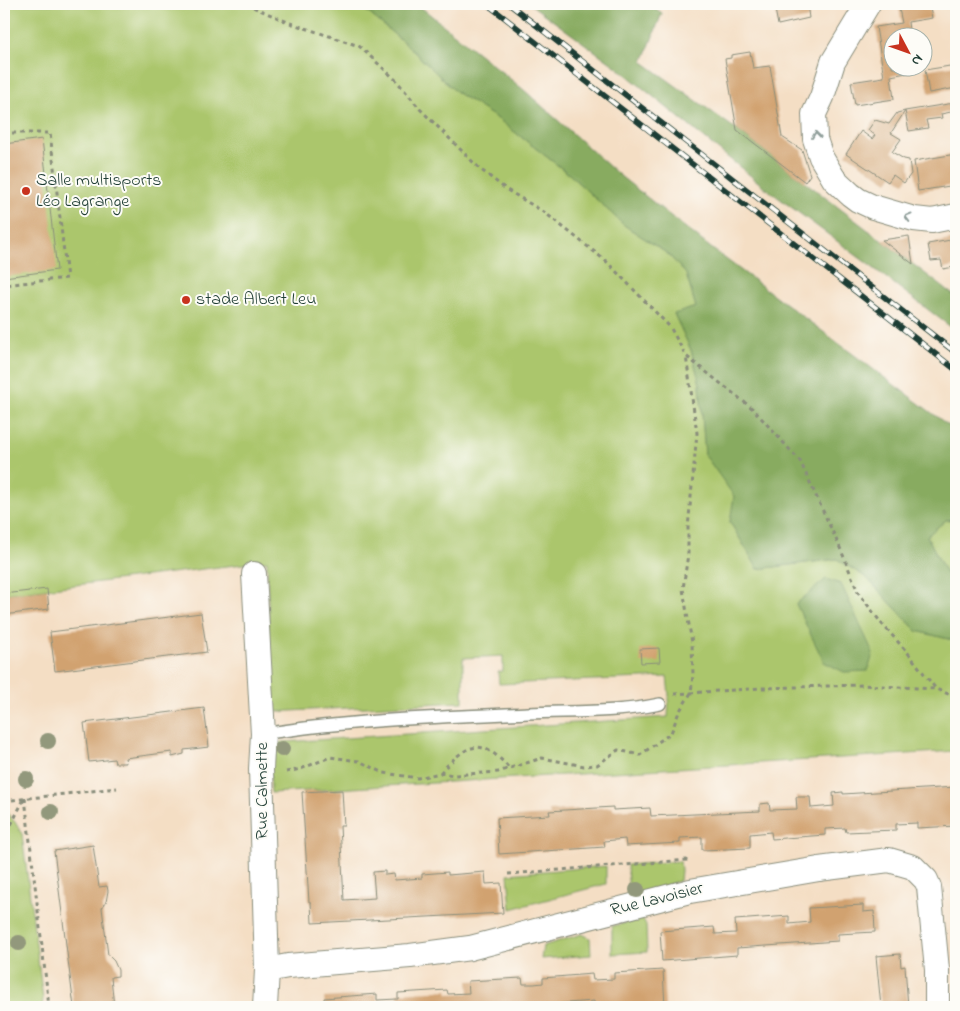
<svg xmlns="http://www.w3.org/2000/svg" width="960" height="1011" font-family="'Indie Flower',sans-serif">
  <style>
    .green { fill: #abc66c; stroke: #658250 }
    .forest { fill: #88ab60; stroke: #54744a }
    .building { fill: #d1a270 }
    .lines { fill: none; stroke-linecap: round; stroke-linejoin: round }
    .service-casing { stroke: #8a8e7c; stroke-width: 14 }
    .minor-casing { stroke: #8a8e7c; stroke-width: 26 }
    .path { stroke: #8a8e7c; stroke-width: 3; stroke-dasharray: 4 4; stroke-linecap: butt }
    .service { stroke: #fff; stroke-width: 11 }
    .minor { stroke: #fff; stroke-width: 24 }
    .rail-casing { stroke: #1f3d34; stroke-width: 5.5 }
    .rail { stroke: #fdfcf7; stroke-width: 4; stroke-dasharray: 11; stroke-linecap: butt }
    .tree { fill: #92987c }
    .oneway { stroke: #8f9e9a }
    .poi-dot { fill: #c8321e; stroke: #fdfcf7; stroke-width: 2 }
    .labels { text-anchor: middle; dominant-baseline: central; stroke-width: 4; stroke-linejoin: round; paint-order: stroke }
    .poi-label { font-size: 18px; fill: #1f3d34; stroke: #fdfcf7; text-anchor: start }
    .street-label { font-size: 18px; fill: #1f3d34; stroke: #fdfcf7 }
  </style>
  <rect width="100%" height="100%" fill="#fdfcf7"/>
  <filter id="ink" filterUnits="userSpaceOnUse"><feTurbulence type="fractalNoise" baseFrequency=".02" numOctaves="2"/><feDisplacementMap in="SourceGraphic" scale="10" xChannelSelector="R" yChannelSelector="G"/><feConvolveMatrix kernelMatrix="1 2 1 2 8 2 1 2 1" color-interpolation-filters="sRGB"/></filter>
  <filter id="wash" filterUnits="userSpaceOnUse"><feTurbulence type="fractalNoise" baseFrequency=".0096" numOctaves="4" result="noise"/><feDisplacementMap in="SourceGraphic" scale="20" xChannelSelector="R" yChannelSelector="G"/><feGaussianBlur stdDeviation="1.12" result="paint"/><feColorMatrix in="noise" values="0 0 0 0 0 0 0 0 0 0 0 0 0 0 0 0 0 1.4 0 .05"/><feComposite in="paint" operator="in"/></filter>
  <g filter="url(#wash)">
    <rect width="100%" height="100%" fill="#f4dec4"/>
    <path class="green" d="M4,4H358L407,45L455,91L498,119L569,174L624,225L668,254L686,274L696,307L675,314L691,350L700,384L705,455L735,496L730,522L758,569L837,559L867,578L917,631L956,641V751L271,793L269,743L668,717L669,695L667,677L499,684L498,672L503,671V656L463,658V702L271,712L267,561L4,594Z
      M956,519V593L927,536L946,520Z
      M4,810L15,822L22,834L43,999L42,1007H4Z
      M680,861L681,870L680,881L629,896L627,865Z
      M606,866V884L511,909L508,874Z
      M643,919L646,925L647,952L612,954V926Z
      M582,934L590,938L591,955L541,959L543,946Z"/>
    <path class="forest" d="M358,4H417L524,90L619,175L711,248L956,431V519L946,520L927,536L956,593V641L917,631L867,578L837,559L758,569L730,522L734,496L705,455L700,384L691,350L674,314L696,307L686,274L668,254L624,225L569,174L498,119L455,91L407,45Z
      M530,4H649L662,13L643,62L737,130L956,297V331L872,267L768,190L618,68Z
      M826,579L841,584L873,653L868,671L844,672L824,662L796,604Z"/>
    <g id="blocks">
      <path class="building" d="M774,4H807L809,18L778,25Z
        M898,4H929L932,18L908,22L910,38H892V68H916V71L891,76L894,99L855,105L851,82L884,77L876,27L902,23Z
        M750,52L753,68L770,66L782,137L802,150L810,175L805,182L737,130L725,59L731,58V55Z
        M956,65V88L929,93L925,70Z
        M954,103L956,111L941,114L942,118L926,120L928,128L909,131L905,111Z
        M905,111L891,133L901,139L892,152L904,159L909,160L911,174L904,183L893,175L888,182L846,154L861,131L872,139L875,135L868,130L875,120L889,124L897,113Z
        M42,139L57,270L4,277V144Z
        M956,154V185L918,191L914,161Z
        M909,236L913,264L882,240Z
        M956,239V274H955L954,267L943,269L941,260L931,261L928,244Z
        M47,589L49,609L4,615V594Z
        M201,613L207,652L55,671L50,632Z
        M659,648L660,662L641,663L640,649Z
        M204,708L209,747L184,750V754L172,757V752L125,758L126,763H115L114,759L89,762L84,723Z
        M956,787V826L917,828V823L896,824V830L846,832L845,828L825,829V835L772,839L771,832L750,834V848L702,850V837L680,838V843L626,846L625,839L604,841L605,847L499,854L497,818L550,815L549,811L613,807V810L650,808L651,816L760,811V804L769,803L770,810L797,809L796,797H810L811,808L834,806L833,793L843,792V794Z
        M342,790L344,826H340L344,900L375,898L373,872L385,871V875L394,874L395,880L422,878V874L448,872V875L485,872L486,884L501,883L503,913L312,923L311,902H309L302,792Z
        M93,845L99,887L107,886L108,891L106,902L102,908L108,955L114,961L118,970V976L111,977L114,1007H74L54,851Z
        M863,905V912L874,911L875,932L838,934V941L737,948V955L662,961L660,931L714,927L715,934L736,933L735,920L789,916V924L810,922L809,908Z
        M900,954L901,967L905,966L908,1007H881L876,956Z
        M663,970L665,1007H594V1001L511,1007H325L324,998L377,994V1000L398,999V993L447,990L448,994L469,993L468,981L522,978L523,984H534L543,983V978L592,974L593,980L614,979V973Z"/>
    </g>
  </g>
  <g filter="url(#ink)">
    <use href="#blocks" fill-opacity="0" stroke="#8a8e7c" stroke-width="1"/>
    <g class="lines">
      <defs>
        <path id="service" d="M263,734C350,720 439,717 528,713C572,711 617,713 660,704"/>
        <path id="minor" d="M868,4L833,62L822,97L814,114L815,139L821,157L834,179L850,194L858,200L873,207L914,219L932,221L956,216
          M254,574L263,734L261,769L267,970L265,1007
          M267,970L288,966L410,956L470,948L690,891L819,869L889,860L913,867L926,880L929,887L937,970V1007"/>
      </defs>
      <use href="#service" class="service-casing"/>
      <use href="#minor" class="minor-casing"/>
      <path class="path" d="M246,4L290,23L359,46L396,80L420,109L480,169L507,190L544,212L606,261L670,327L686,356L753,409L800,461L841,550L858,592L882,624L908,653L936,689
        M4,126L9,132
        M4,133H50L67,278L4,285
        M674,694L763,688L862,685L936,689L956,697
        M286,772L301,769L330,757L359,761L384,773L418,778L440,773L454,775L498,772L542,758L584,766L597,765L618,750L640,755L671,733L679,712L691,693L693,675L692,643L683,589L688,554V528L697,433L686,356
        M440,773C466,745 480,735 509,768
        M25,798L49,1007
        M4,801L117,788
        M4,839L24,799
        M508,874L688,860"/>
      <use href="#service" class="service"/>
      <use href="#minor" class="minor"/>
      <defs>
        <path id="rail" d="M487,4L956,370
          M509,4L956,353"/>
      </defs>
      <use href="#rail" class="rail-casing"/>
      <use href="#rail" class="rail"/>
    </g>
    <g class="tree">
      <circle cx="48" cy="741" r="8"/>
      <circle cx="282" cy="749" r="8"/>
      <circle cx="26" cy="779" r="8"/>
      <circle cx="51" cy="812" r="8"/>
      <circle cx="637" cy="890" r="8"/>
      <circle cx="19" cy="943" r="8"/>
    </g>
    <defs><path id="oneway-chevron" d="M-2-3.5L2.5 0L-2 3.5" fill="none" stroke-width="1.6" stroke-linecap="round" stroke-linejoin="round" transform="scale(1.25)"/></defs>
    <g class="oneway">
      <use href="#oneway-chevron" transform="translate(816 135) rotate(-97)"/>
      <use href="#oneway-chevron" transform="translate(908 217) rotate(-165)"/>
    </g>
  </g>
  <g class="poi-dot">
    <circle cx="26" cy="191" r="5"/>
    <circle cx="186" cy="300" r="5"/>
  </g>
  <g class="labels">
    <g class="poi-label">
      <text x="36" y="181">Salle multisports<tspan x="36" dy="21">Léo Lagrange</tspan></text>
      <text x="196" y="300">stade Albert Leu</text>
    </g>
    <g class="street-label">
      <text transform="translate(263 791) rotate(-90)">Rue Calmette</text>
      <text transform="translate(657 900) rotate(-14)">Rue Lavoisier</text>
    </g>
  </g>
  <rect width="960" height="1011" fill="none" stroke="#fdfcf7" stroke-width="20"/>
  <g transform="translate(908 52) rotate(131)"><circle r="24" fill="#fdfcf7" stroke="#a4b0a9"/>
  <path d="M0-4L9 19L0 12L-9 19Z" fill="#c8321e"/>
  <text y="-8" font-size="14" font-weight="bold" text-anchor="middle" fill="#1f3d34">N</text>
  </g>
</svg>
